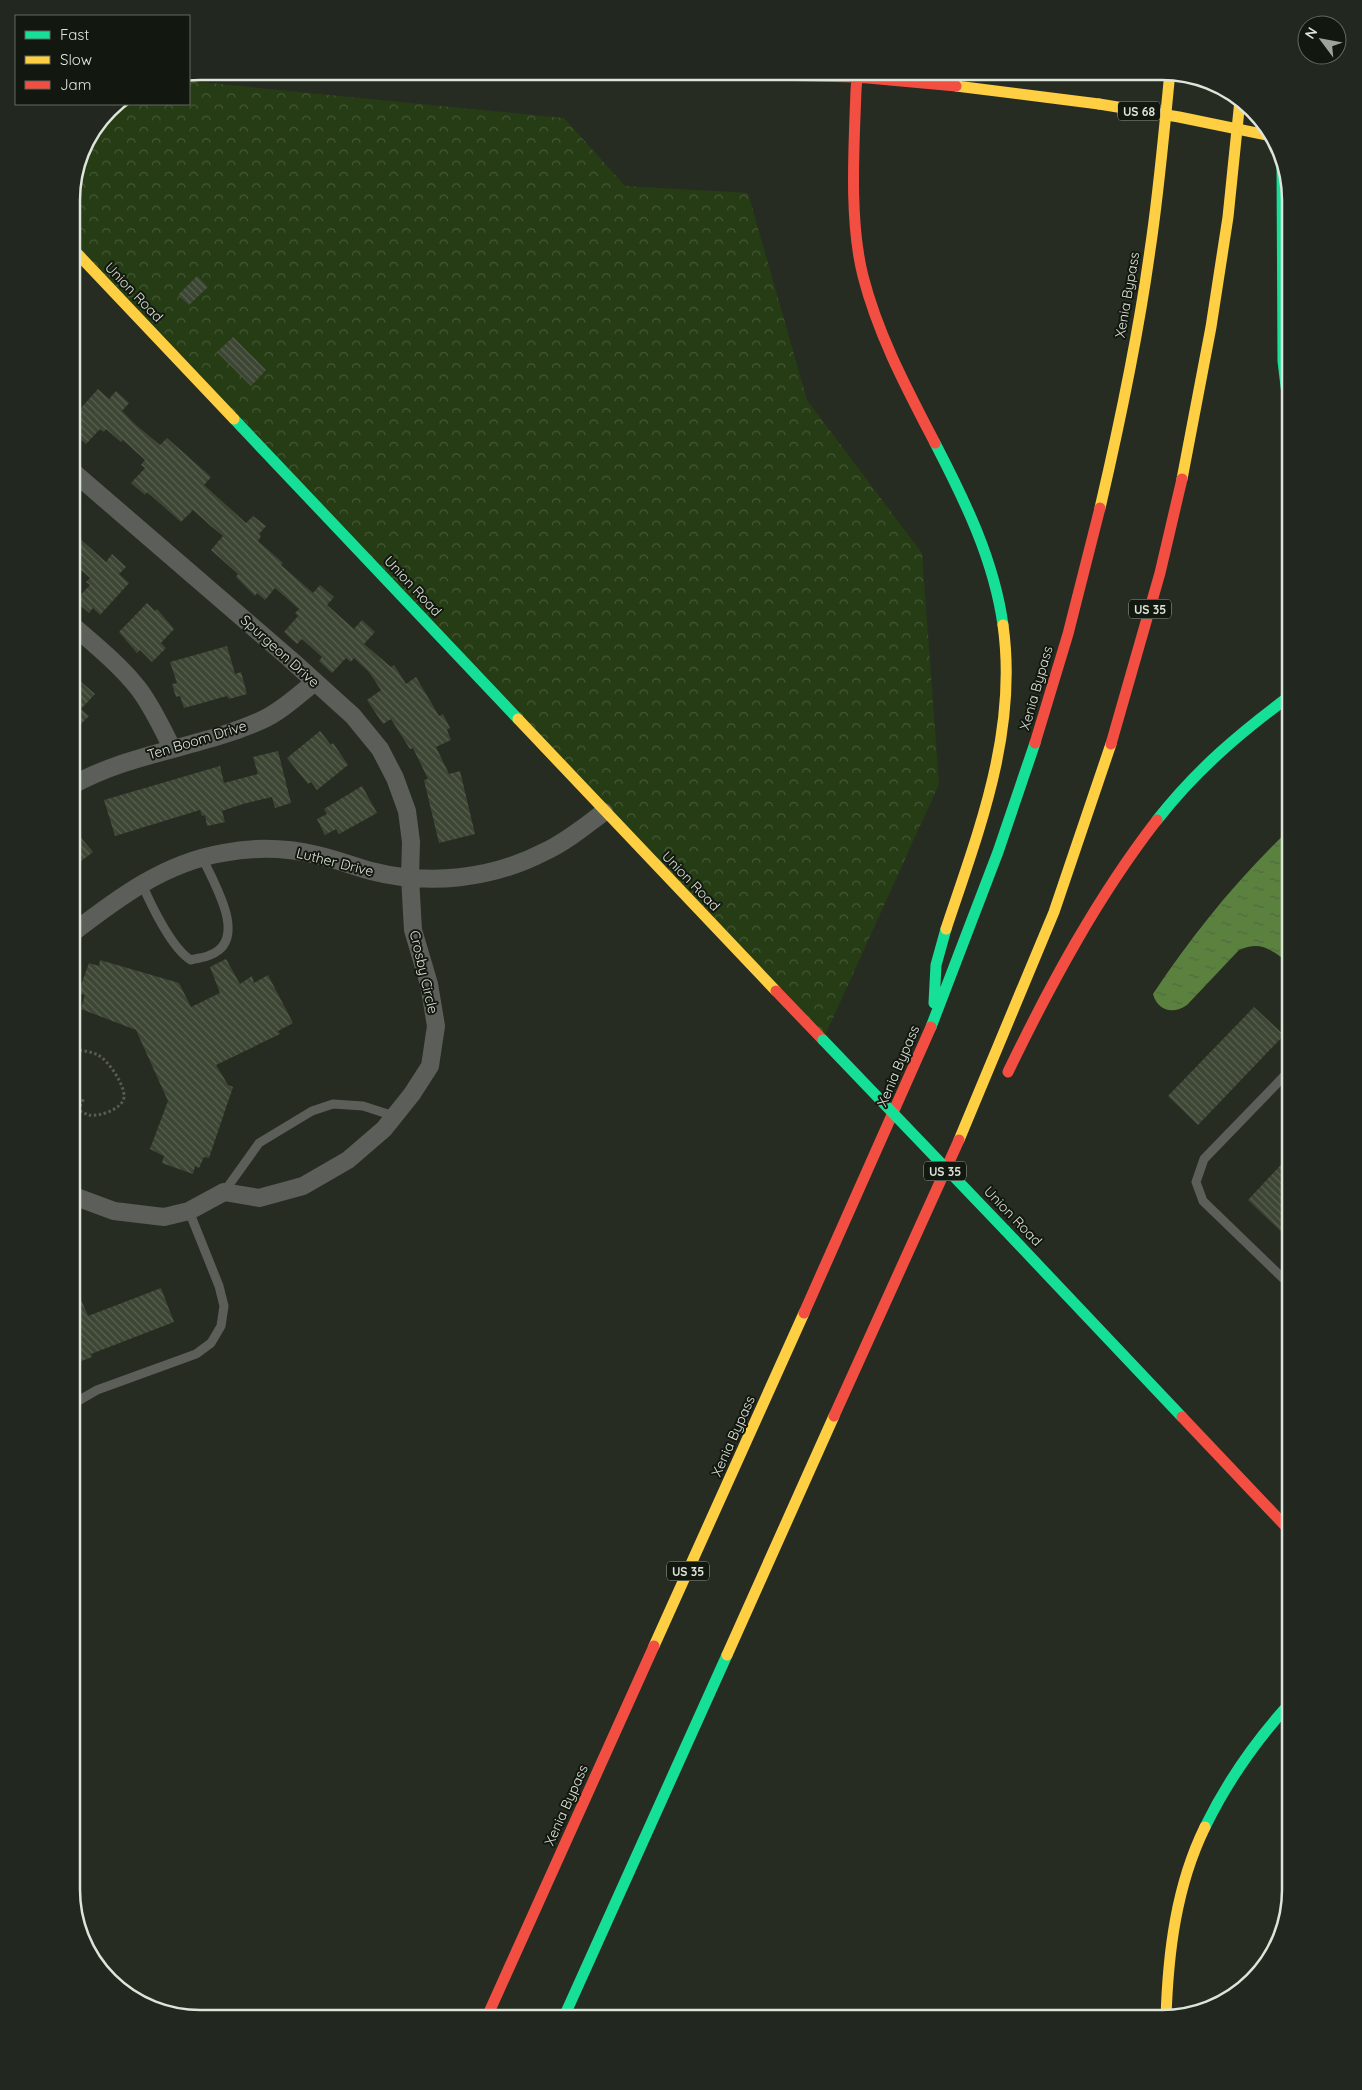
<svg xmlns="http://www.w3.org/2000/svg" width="1362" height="2090" font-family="Quicksand,sans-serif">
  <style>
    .forest { fill: url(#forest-crowns) }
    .water { fill: url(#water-ripples) }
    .building { fill: url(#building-back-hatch) }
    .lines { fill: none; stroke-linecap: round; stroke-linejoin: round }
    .path { stroke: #585b56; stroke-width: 3; stroke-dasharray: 2.5 2.5; stroke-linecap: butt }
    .lane { stroke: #5c5e5a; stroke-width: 9 }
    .street { stroke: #5c5e5a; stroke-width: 18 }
    .fast { stroke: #16e098; stroke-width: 11 }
    .slow { stroke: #ffcf43; stroke-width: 11 }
    .jam { stroke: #f24e42; stroke-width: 11 }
    .fast-bridge { stroke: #16e098; stroke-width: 11 }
    .slow-bridge { stroke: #ffcf43; stroke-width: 11 }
    .labels { text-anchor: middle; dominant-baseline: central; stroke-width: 4; stroke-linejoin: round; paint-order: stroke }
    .shield { fill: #12170f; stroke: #a0a69c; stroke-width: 1 }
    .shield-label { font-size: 12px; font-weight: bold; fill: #dde4d9 }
    .street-label { font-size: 14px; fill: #dde4d9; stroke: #12170f }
    .rim { fill: none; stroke: #dde4d9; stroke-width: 2.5 }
  </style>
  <defs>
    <pattern id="forest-crowns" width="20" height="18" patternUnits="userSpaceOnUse" patternTransform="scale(1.25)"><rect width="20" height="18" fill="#263c14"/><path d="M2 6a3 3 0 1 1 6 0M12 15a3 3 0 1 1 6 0" fill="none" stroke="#455836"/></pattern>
    <pattern id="water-ripples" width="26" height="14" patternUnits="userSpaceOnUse" patternTransform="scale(1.25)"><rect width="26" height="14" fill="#5b813f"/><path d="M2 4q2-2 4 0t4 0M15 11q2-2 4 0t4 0" fill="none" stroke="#516940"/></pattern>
    <pattern id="building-back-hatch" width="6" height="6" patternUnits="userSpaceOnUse" patternTransform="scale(1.25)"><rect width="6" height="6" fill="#3d4634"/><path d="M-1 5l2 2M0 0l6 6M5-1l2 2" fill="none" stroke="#596151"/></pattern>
  </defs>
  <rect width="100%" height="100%" fill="#272c22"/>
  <path class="forest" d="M189,81L564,118L625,186L748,193L807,400L922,553L939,784L823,1040L72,248V192L81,151L109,109L117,104H189Z"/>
  <path class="water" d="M1291,828V964C1272,951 1262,940 1239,950L1187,1005C1174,1014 1158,1012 1153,994C1193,934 1238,878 1291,828Z"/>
  <path class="building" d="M197,276L208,287L189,305L178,295Z
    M233,337L266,370L251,386L217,352Z
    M98,389L109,399L116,391L129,403L122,411L136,425L160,445L167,438L211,477L204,485L246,523L253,516L266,526L259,534L261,536L258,541L283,563L281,565L313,593L320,585L334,597L327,605L354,629L362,620L375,632L364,644L391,667L394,665L406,684L416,677L439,716L443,714L450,728L447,730L451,740L436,747L449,774L460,771L475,834L439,843L424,780L428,779L413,748L410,749L391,719L383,724L367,700L381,690L369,672L354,658L351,662L346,658L332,673L319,661L322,657L302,639L297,644L284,632L298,616L295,613L299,609L275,588L265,600L257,593L255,596L236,577L238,574L211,550L223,536L212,527L193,510L181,522L147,492L145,495L131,483L145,468L141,465L145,460L123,440L121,442L106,429L104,432L100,429L86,444L71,431V419Z
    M71,531L106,562L112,554L126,567L119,574L129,583L100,615L93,608L89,613L75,601L90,585L86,582L90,578L71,561Z
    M147,603L155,611L157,609L174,629L161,643L166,648L152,662L140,650L137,653L119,632Z
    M227,646L235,674L241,672L247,694L229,699L227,696L184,708L180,696L176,697L172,684L177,683L170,662Z
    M71,673L95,694L81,709L89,716L71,734Z
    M320,731L331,745L333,743L348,765L317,790L311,782L308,784L287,758Z
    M278,751L291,803L275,808L272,797L243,804L222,811L225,822L207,826L205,815L202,816L200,810L115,836L104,800L220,766L224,783L258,774L253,757Z
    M362,786L377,813L339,834L336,829L325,835L317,819L327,814L324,809Z
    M71,826L93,852L71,869Z
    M226,959L240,984L252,976L254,983L268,975L293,1023L278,1031L280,1034L216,1065L228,1085L233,1087L209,1158L204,1157L199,1168L195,1166L193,1174L162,1163L164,1156L150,1149L168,1101L136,1030L81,1009L85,995L78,993L89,963L99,966L100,960L179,983L191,1007L220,993L210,967Z
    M1254,1007L1284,1035L1198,1125L1168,1096Z
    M1291,1154V1241L1248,1200Z
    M71,1276L88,1316L161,1288L174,1322L91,1354L92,1357L71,1365Z"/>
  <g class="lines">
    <path class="path" d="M71,1106C77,1109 83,1113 89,1115C99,1117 123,1109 124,1097C125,1085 108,1060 98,1055C90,1051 80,1050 71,1050
      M71,1124L84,1098"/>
    <path class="lane" d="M142,884C151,905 172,949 191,960C197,958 204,958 210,955C250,940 213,882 202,857
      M224,1192L259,1143L312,1111L333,1104L363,1106L394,1116
      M1291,1286L1203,1201L1196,1182L1204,1159L1291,1069
      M71,1405L97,1390L196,1354L211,1343L221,1326L224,1306L219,1286L189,1211"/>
    <path class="street" d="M71,624C94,644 119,664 138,688C152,706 162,728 172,748
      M71,786C131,752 201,748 262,720C282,711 298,695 315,682
      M71,934C118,898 164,863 223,853C253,847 287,848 317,855C335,859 353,866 371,871C429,886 492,879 544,852C566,842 585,826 604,812
      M71,1195L114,1211L164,1217L189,1211L224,1192L259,1198L303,1186L348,1160L384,1129L412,1094L430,1066L436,1026L429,984L413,930L410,877L411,842L407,811L395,778L380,749L353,716L290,659L71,470"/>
    <path class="fast" d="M1282,164L1283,361L1291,428
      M234,419L518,719
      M935,443C965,501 994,560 1003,625
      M1157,820C1197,769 1240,733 1291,695
      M934,1003L936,965L946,929
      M931,1027L998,852L1035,743
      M1005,1230L1182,1417
      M1205,1827C1228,1780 1256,1740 1291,1702
      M563,2019L727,1655"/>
    <path class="slow" d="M956,86L1099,104
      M72,248L234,419
      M1182,479L1211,327L1228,217L1240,100
      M1100,508C1120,422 1138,337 1150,250C1159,191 1164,131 1170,72
      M518,719L776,991
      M946,929C979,830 1018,732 1003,625
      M959,1140L1054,912L1111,744
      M654,1646L804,1313
      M727,1655L834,1416
      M1166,2018C1168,1953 1176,1886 1205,1827"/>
    <path class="jam" d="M604,71L857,77L956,86
      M860,71L857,77L856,90C854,148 849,221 863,276C878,335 907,389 935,443
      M1035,743L1068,634L1100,508
      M1111,744L1160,573L1182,479
      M776,991L823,1040
      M1008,1072C1050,985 1098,896 1157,820
      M804,1313L931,1027
      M834,1416L959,1140
      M1182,1417L1291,1532
      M486,2019L654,1646"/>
    <path class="fast-bridge" d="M823,1040L1005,1230"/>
    <path class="slow-bridge" d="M1099,104L1179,117L1272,136"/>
  </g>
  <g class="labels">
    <g class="shield">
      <rect x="1118" y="101.5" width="42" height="19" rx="4"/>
      <rect x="1129" y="599.5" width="42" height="19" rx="4"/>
      <rect x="924" y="1161.5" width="42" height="19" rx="4"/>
      <rect x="667" y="1561.5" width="42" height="19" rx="4"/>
    </g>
    <g class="shield-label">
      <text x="1139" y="111">US 68</text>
      <text x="1150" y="609">US 35</text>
      <text x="945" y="1171">US 35</text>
      <text x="688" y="1571">US 35</text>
    </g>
    <g class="street-label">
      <text transform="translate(134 292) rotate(46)">Union Road</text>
      <text transform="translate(1127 295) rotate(-80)">Xenia Bypass</text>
      <text transform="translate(413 586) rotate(47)">Union Road</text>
      <text transform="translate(280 651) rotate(42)">Spurgeon Drive</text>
      <text transform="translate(1036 688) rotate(-74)">Xenia Bypass</text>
      <text transform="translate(197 740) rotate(-17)">Ten Boom Drive</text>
      <text transform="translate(335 862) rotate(14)">Luther Drive</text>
      <text transform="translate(691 881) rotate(46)">Union Road</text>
      <text transform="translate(424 972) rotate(77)">Crosby Circle</text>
      <text transform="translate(898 1066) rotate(-67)">Xenia Bypass</text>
      <text transform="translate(1013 1216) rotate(46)">Union Road</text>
      <text transform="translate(733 1436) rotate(-66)">Xenia Bypass</text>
      <text transform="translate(566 1805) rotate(-66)">Xenia Bypass</text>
    </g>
  </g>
  <path d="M0 0H1362V2090H0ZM200 80H1162A120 120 0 0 1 1282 200V1890A120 120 0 0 1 1162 2010H200A120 120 0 0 1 80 1890V200A120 120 0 0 1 200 80Z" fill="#22271f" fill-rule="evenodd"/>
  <path class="rim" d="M200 80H1162A120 120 0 0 1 1282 200V1890A120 120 0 0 1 1162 2010H200A120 120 0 0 1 80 1890V200A120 120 0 0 1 200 80Z"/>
  <rect x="15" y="15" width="175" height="90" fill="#12170f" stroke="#636960"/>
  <rect x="25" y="31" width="25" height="8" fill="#16e098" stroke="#636960"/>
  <text x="60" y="40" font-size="15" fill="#dde4d9">Fast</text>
  <rect x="25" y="56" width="25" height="8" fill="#ffcf43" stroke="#636960"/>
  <text x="60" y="65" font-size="15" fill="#dde4d9">Slow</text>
  <rect x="25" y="81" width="25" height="8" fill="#f24e42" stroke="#636960"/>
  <text x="60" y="90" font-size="15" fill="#dde4d9">Jam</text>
  <g transform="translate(1322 40) rotate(302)"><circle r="24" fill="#12170f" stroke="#636960"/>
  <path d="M0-4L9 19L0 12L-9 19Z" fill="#9da499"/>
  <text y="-8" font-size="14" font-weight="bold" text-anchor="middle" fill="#dde4d9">N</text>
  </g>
</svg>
